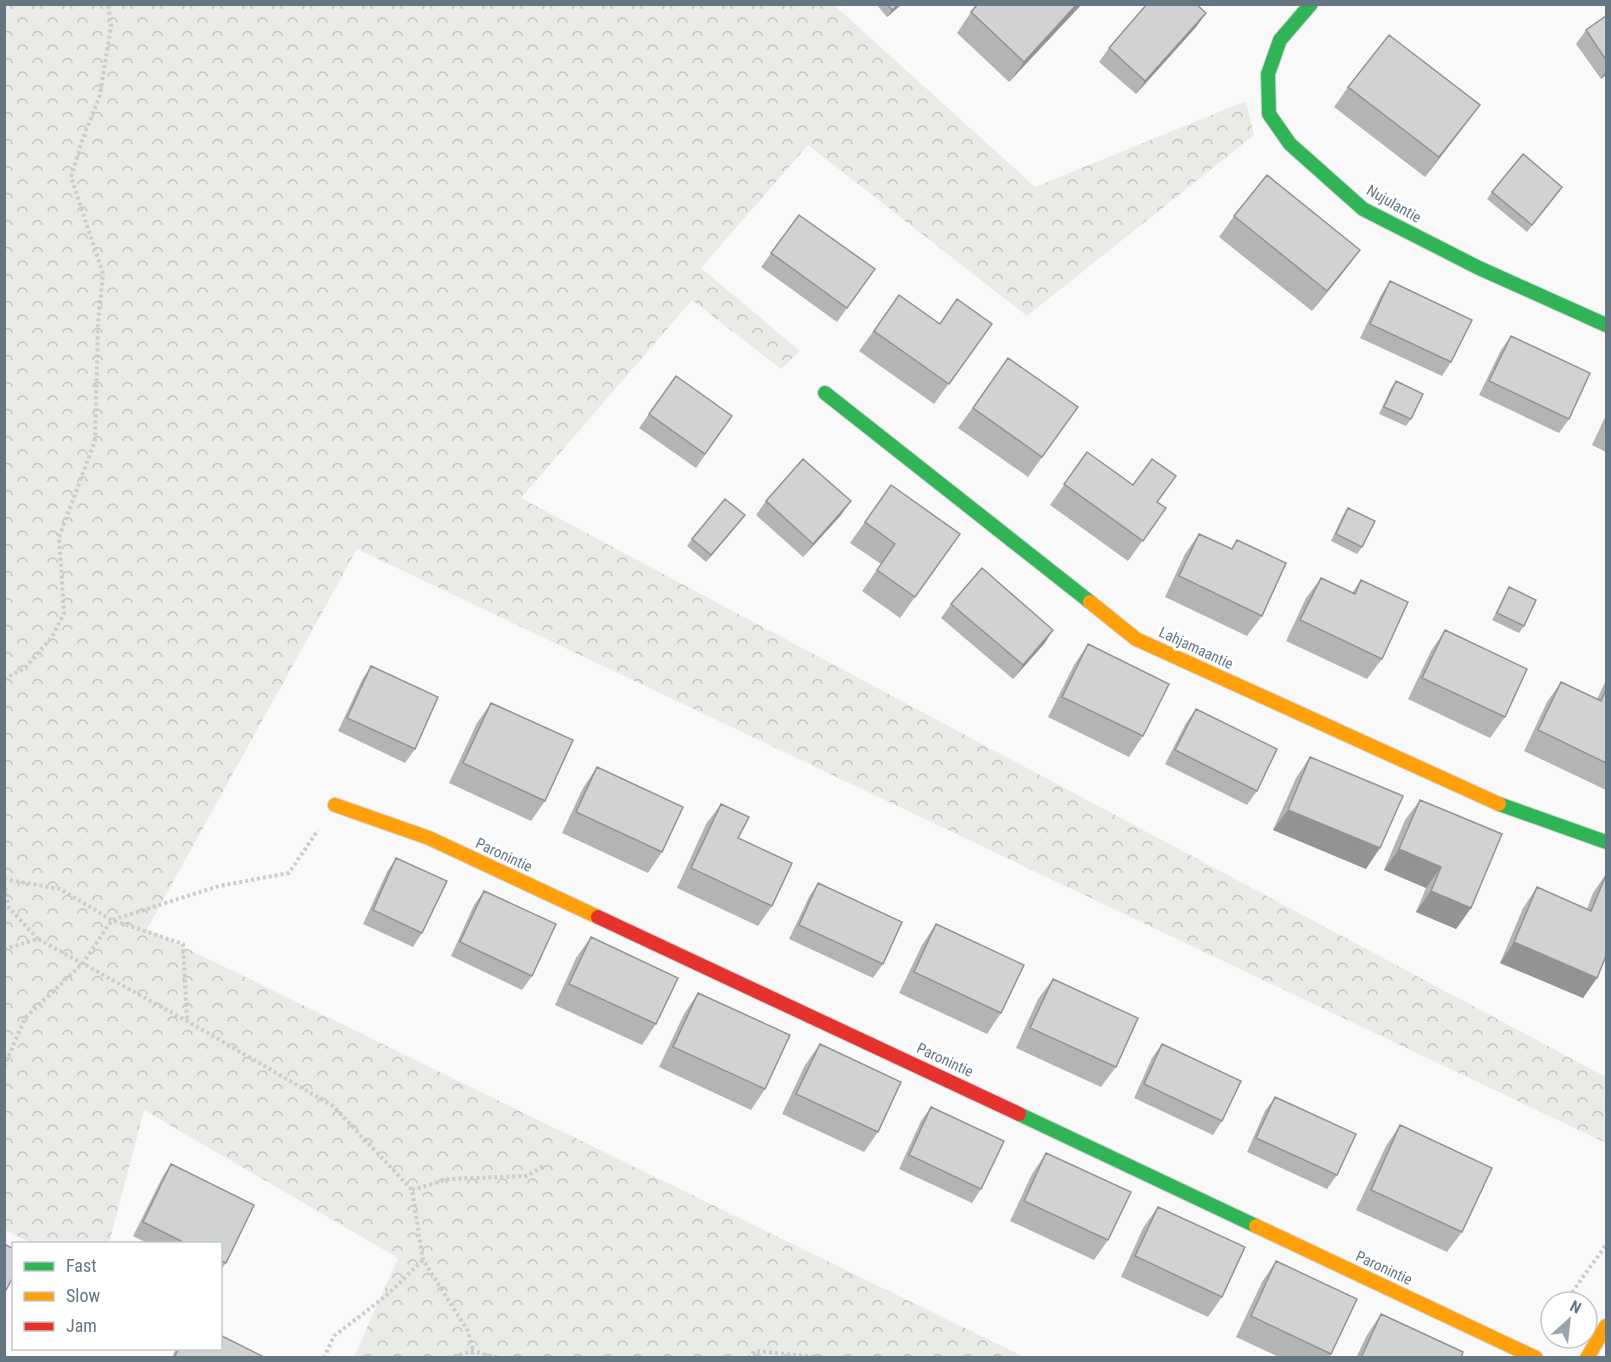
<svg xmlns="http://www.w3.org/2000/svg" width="1611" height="1362" font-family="'Roboto Condensed',sans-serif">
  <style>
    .forest { fill: url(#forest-crowns) }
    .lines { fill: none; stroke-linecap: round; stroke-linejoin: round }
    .fast-casing { stroke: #d5d6d7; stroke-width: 16 }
    .slow-casing { stroke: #d5d6d7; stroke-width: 16 }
    .jam-casing { stroke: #d5d6d7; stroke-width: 16 }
    .path { stroke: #cbcccd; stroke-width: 4; stroke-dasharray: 3 3; stroke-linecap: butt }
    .fast { stroke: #30b455; stroke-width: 14 }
    .slow { stroke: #ff9f0a; stroke-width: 14 }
    .jam { stroke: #e5322d; stroke-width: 14 }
    .wall { fill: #b3b5b5 }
    .shaded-wall { fill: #929394 }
    .building { fill: #d0d2d3; stroke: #929394; stroke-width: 1.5 }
    .labels { text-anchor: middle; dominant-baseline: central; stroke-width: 6; stroke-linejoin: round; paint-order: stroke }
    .street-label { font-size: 15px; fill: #657683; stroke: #fff }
  </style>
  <defs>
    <pattern id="forest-crowns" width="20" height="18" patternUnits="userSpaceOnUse" patternTransform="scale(1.5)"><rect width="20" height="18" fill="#e8ebe6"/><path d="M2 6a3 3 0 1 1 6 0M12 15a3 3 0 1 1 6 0" fill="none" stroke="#c0c3c0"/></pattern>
  </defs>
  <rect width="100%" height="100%" fill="#f9f9f9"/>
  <path class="forest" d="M4,5H834L1035,187L1246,101L1254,135L1027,316L808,145L701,268L800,351L781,369L692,300L521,498L1606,1077V1143L357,549L147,929L1024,1357H354L398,1258L144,1110L109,1243H31L5,1230Z"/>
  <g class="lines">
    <defs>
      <path id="fast" d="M1311,4L1280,40L1268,74L1269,114L1290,144L1363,209L1479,268L1606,325
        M825,393L1090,602
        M1499,804L1606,842
        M1019,1114L1256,1226"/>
      <path id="slow" d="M1090,602L1136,639L1499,804
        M335,805L429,838L598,917
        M1256,1226L1536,1358
        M1587,1358L1606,1326"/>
      <path id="jam" d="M598,917L1019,1114"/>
    </defs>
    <use href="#fast" class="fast-casing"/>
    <use href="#slow" class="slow-casing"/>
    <use href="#jam" class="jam-casing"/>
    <path class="path" d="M4,679L25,668L52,637L64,613L59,537L95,441L98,324L103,274L71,177L82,141L100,95L111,26L108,4
      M4,879L60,889L112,920L183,944L187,1020
      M4,882L9,908L38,939
      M4,949L38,939L187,1021L333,1106L412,1190L423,1260L468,1331L473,1351L471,1358
      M4,1067L25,1018L83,963L112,920L219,886L289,873L318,830
      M412,1190L448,1179L527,1176L543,1166
      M1567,1299L1572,1302
      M1565,1302L1606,1245
      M324,1358L334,1336L386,1296L423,1260
      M448,1358L473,1351L499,1358
      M748,1358L755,1351L827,1358"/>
    <use href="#fast" class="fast"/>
    <use href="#slow" class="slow"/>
    <use href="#jam" class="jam"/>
  </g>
  <path class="wall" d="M876,4H902L887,17Z
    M978,4H1082L1009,82L957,33L971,12Z
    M1206,13L1196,27L1136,94L1099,62L1109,48Z
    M1606,16V75L1601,79L1576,44L1586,30Z
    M1348,87L1480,105L1465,125L1425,177L1334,107Z
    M1492,192L1557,194L1527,232L1487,199Z
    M799,215L875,269L837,322L761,267Z
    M1234,216L1360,250L1345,270L1312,311L1219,237Z
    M1390,281L1451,362L1442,376L1360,338L1381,295Z
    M899,295L940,324H992L934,404L859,351Z
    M1511,336L1569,419L1559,433L1479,395L1501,350Z
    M1008,358L1078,407L1028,477L958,428Z
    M1396,381L1411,419L1406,426L1379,414L1391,388Z
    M649,414L732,416L696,468L639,428Z
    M1606,415V452L1592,445Z
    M1087,452L1166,508L1128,561L1050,505Z
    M891,485L960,534L900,618L862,591L881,564L850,543Z
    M766,501L841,515L803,557L756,515Z
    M1348,508L1362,547L1357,554L1331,541L1343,515Z
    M745,515L706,562L687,546L692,539Z
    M1199,534L1231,549L1237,540L1262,616L1247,636L1165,597L1185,554Z
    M1321,578L1352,593L1361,580L1382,659L1367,679L1286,641L1306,598Z
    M1509,587L1524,626L1519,633L1492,620L1505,594Z
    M951,604L1053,630L1044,644L1013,679L941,618Z
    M1445,630L1505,717L1490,738L1408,699L1431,651Z
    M1088,644L1143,736L1129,757L1048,717L1074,665Z
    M371,666L415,749L405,763L338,731L362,680Z
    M1606,680V790L1524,751L1547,702L1561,682L1597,699Z
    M491,703L545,801L531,821L449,783L477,723Z
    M1196,709L1257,791L1247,805L1165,764L1186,723Z
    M1310,757L1366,869L1273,830L1296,778Z
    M597,767L662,852L648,873L562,833L583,788Z
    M1420,800L1471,908L1456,929L1416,912L1426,888L1384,870L1405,820Z
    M721,804L772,906L758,926L677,888L706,824Z
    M396,858L422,933L413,947L363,924L387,872Z
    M1606,874L1597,978L1583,998L1500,963L1523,908L1537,887L1587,909L1593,893Z
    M818,883L883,964L873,978L789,939L809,897Z
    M484,891L532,976L522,990L451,956L474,905Z
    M936,924L1001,1013L987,1034L899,993L922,945Z
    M591,937L656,1024L642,1045L555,1005L576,958Z
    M1053,979L1116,1067L1101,1087L1016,1048L1038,999Z
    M698,993L765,1089L751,1110L659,1067L684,1014Z
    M820,1044L878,1132L864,1152L782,1114L805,1065Z
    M1162,1044L1222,1121L1213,1135L1134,1098L1152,1058Z
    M1275,1097L1337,1175L1327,1189L1247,1152L1265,1111Z
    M931,1107L981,1189L972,1203L899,1169L921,1121Z
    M1400,1125L1462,1232L1447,1252L1356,1210L1386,1146Z
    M1046,1153L1108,1240L1094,1260L1010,1221L1032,1174Z
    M171,1164L254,1205L226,1263L220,1271V1244H149L133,1236L162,1178Z
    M1158,1207L1222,1297L1208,1317L1121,1277L1143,1228Z
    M1276,1261L1331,1354L1329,1358H1281L1236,1337L1262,1282Z
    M1381,1314L1461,1358H1356L1367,1335Z
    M176,1348H220L261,1358H172Z"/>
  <path class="shaded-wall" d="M899,4H902L887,17L892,10Z
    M1077,4H1082L1009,82L1024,62Z
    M1206,13L1196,27L1136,94L1145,81Z
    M1606,71V75L1601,79Z
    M1480,105L1465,125L1425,177L1439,157Z
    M1360,250L1345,270L1312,311L1327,291Z
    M851,501L841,515L803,557L813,544Z
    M745,515L740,522L706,562L711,555Z
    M1053,630L1044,644L1013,679L1023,665Z
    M1288,810L1380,848L1366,869L1273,830Z
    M1399,849L1441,867L1426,888L1384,870Z
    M1431,891L1471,908L1456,929L1416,912Z
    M1514,942L1597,978L1583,998L1500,963Z"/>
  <path class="building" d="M887,4H899L892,10Z
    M978,4H1077L1024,62L971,12Z
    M1147,4H1196L1206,13L1145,81L1109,48Z
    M1606,16V60L1586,30Z
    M1389,35L1480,105L1439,157L1348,87Z
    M1523,154L1562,187L1532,225L1492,192Z
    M1267,175L1360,250L1327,291L1234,216Z
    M799,215L875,269L847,308L771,253Z
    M1390,281L1472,320L1451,362L1370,324Z
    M899,295L940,324L957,299L992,324L949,384L874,331Z
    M1511,336L1590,373L1569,419L1489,381Z
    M1008,358L1078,407L1042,457L973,408Z
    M676,376L732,416L705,454L649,414Z
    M1396,381L1423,394L1411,419L1384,407Z
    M1087,452L1133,485L1152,459L1176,476L1157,502L1166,508L1143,541L1064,484Z
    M803,459L851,501L813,544L766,501Z
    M891,485L960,534L915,597L877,570L895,544L865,522Z
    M725,499L745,515L711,555L692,539Z
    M1348,508L1375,521L1362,547L1336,534Z
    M1199,534L1232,549L1237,540L1286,563L1262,616L1179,576Z
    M982,568L1053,630L1023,665L951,604Z
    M1321,578L1355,594L1361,580L1408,602L1382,659L1300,620Z
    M1509,587L1536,600L1524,626L1497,613Z
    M1445,630L1527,669L1505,717L1422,678Z
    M1088,644L1169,684L1143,736L1062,697Z
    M371,666L438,697L415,749L347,718Z
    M1561,682L1601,701L1606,690V763L1538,730Z
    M491,703L573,740L545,801L463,763Z
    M1196,709L1277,749L1257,791L1175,750Z
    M1310,757L1403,796L1380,848L1288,810Z
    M597,767L683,807L662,852L576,812Z
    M1420,800L1502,834L1471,908L1431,891L1441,867L1399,849Z
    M721,804L749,817L738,838L792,863L772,906L691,868Z
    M396,858L447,881L422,933L373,910Z
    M1606,875V956L1597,978L1514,942L1537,887L1591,911Z
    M818,883L902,922L883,964L799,925Z
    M484,891L556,924L532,976L460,942Z
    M936,924L1024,965L1001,1013L914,972Z
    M591,937L678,978L656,1024L569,984Z
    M1053,979L1138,1018L1116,1067L1030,1028Z
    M698,993L790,1035L765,1089L673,1047Z
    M820,1044L901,1082L878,1132L796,1094Z
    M1162,1044L1241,1081L1222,1121L1144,1084Z
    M1275,1097L1356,1134L1337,1175L1256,1138Z
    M931,1107L1004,1141L981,1189L909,1155Z
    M1400,1125L1492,1168L1462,1232L1371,1190Z
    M1046,1153L1131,1192L1108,1240L1024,1201Z
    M171,1164L254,1205L226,1263L220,1260V1244H187L143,1222Z
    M1158,1207L1245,1247L1222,1297L1135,1256Z
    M4,1244L14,1249V1275L4,1294Z
    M1276,1261L1357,1299L1331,1354L1251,1316Z
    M1381,1314L1463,1352L1461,1358H1361Z
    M220,1335L262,1356L261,1358H174L179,1348H220Z"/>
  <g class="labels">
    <g class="street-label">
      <text transform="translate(1394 204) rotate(30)">Nujulantie</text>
      <text transform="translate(1196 648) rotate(25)">Lahjamaantie</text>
      <text transform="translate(504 855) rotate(25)">Paronintie</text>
      <text transform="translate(945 1060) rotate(25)">Paronintie</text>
      <text transform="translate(1384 1268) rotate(25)">Paronintie</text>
    </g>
  </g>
  <rect width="1611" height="1362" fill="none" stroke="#657683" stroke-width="12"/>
  <rect x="12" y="1242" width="210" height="108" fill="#ffffff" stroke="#c1c8cd" stroke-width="1.5"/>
  <rect x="24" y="1262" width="30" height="9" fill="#30b455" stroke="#c1c8cd" stroke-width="1.5"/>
  <text x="66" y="1272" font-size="18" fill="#657683">Fast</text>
  <rect x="24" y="1292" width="30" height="9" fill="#ff9f0a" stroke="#c1c8cd" stroke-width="1.5"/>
  <text x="66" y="1302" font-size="18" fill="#657683">Slow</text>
  <rect x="24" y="1322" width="30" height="9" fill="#e5322d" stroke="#c1c8cd" stroke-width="1.5"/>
  <text x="66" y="1332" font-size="18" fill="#657683">Jam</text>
  <g transform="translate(1569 1320) rotate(27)"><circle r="28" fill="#ffffff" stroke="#c1c8cd" stroke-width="1.5"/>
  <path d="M0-4.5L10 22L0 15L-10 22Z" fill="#99a4ac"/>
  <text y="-9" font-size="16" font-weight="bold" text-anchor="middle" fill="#657683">N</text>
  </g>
</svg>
